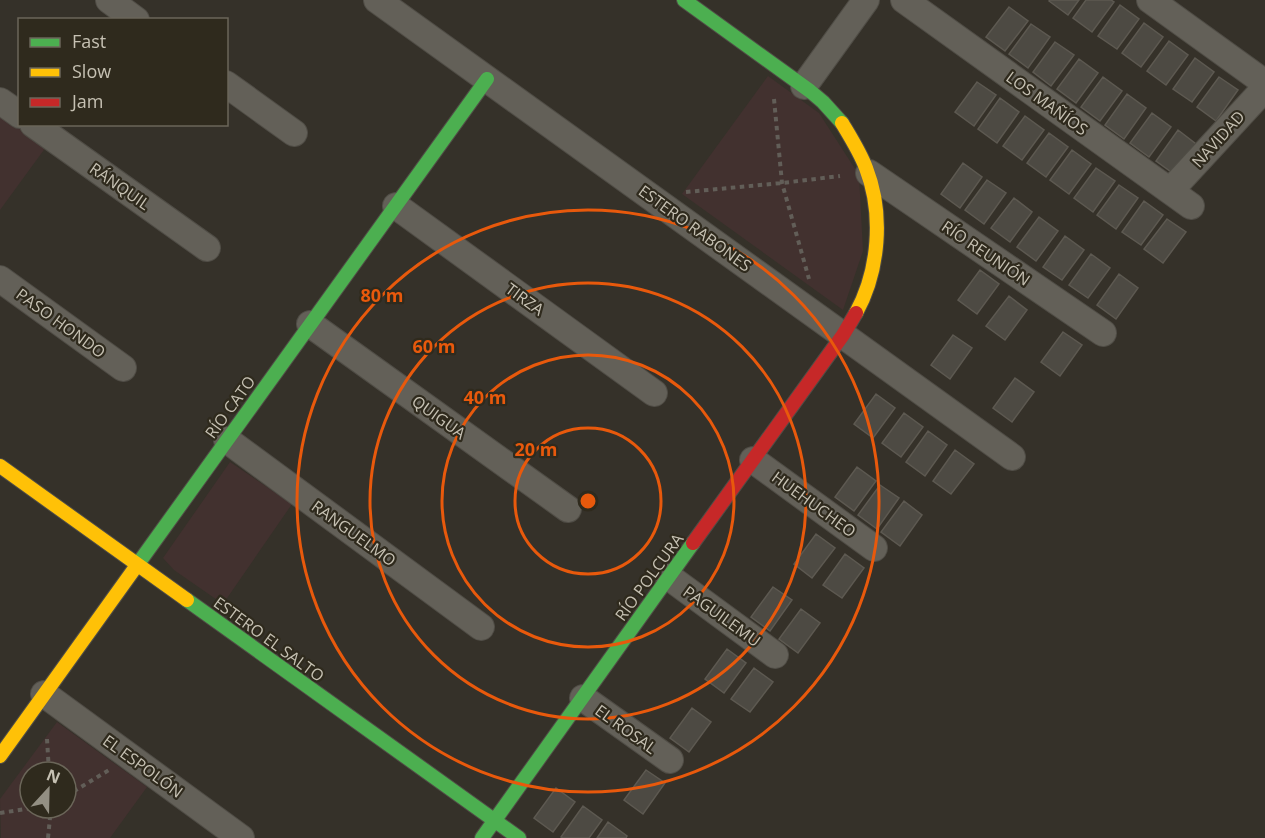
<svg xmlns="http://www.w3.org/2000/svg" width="1265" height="838" font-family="'Open Sans',sans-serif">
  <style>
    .green { fill: #42312f; fill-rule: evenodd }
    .building { fill: #4d4a43; stroke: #5d5951; stroke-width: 1.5 }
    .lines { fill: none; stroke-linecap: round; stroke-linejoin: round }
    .street-casing { stroke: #504d46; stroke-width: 28 }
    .fast-casing { stroke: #504d46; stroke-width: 16 }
    .slow-casing { stroke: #504d46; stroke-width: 16 }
    .jam-casing { stroke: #504d46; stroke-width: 16 }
    .path { stroke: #625e58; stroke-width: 4; stroke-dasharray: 4.5 4.5; stroke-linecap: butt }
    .street { stroke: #636058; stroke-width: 26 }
    .fast { stroke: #4caf50; stroke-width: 14 }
    .slow { stroke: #ffc107; stroke-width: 14 }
    .jam { stroke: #c62828; stroke-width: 14 }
    .ring { fill: none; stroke: #e8590c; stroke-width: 3 }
    .labels { text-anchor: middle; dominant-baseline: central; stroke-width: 4.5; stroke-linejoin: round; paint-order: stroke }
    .street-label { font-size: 16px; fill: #c6c1b3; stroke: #2f2a1d }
    .centre { fill: #e8590c; stroke: #2f2a1d; stroke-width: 3 }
    .ring-label { font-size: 18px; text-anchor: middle; font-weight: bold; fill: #e8590c; stroke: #2f2a1d; stroke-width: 4.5; stroke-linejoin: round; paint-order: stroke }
  </style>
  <rect width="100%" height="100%" fill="#353129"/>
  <path class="green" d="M768,76L819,113L859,175L863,251L843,310L682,194Z
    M0,114L46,147L0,210Z
    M230,462L292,504L223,604L174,570L163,558Z
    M57,722L147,787L110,838H1L0,799ZM30,772H66V808H30Z"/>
  <path class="building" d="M1050,0H1079L1068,15L1049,1Z
    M1086,0H1111L1114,2L1092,32L1073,18Z
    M1120,5L1139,19L1117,49L1098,36Z
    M1009,7L1028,21L1005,51L986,37Z
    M1144,23L1163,37L1141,67L1122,53Z
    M1031,24L1050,37L1028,68L1009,54Z
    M1169,41L1188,55L1166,85L1147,71Z
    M1055,42L1074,55L1051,86L1033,72Z
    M1195,58L1214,72L1192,102L1173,89Z
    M1079,59L1098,73L1076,103L1057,89Z
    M1103,77L1122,91L1100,121L1081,107Z
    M1219,77L1238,90L1216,121L1197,107Z
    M977,82L996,95L974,126L955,112Z
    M1127,94L1146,108L1124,139L1105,125Z
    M1000,98L1019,112L997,143L978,129Z
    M1152,113L1171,127L1149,157L1130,143Z
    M1025,116L1044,130L1022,160L1003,146Z
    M1178,130L1196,144L1174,174L1156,161Z
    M1049,133L1068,147L1046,177L1027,163Z
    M1072,150L1091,164L1069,194L1050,180Z
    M963,163L982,177L960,208L941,194Z
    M1096,168L1115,181L1093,212L1074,198Z
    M987,180L1006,193L984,224L965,210Z
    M1119,185L1138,198L1116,229L1097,215Z
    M1014,198L1032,212L1010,242L991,228Z
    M1144,201L1163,215L1141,245L1122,232Z
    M1039,217L1058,231L1036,261L1017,247Z
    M1167,219L1186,232L1163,263L1144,249Z
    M1065,236L1084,250L1062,280L1043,267Z
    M1091,254L1110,268L1088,298L1069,285Z
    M980,270L999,284L977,314L958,300Z
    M1119,274L1138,288L1116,319L1097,305Z
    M1009,296L1027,310L1005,340L986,326Z
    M1063,332L1082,345L1060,376L1041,362Z
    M953,335L972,348L950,379L931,365Z
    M1015,378L1034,392L1012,422L993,408Z
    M876,394L895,408L873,438L854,424Z
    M904,413L923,427L901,457L882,443Z
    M928,431L947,445L925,476L906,462Z
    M955,450L974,464L951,494L933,481Z
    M857,467L876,481L854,511L835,497Z
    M880,485L899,498L877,529L858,515Z
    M904,501L922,515L900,546L881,532Z
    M816,534L835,548L812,578L794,564Z
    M845,554L864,568L842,598L823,585Z
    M773,587L792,600L770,631L751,617Z
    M801,609L820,623L798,653L779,639Z
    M727,649L746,663L724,693L705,679Z
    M754,668L773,682L750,712L731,699Z
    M692,708L711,722L689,752L670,738Z
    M646,770L665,783L643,814L624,800Z
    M556,788L575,802L553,832L534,818Z
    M583,806L602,820L589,838H563L561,837Z
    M608,822L627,836L626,838H597Z"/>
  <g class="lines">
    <defs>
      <path id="street" d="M109,0L136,20
        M377,0L1012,457
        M904,0L1191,206
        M1150,0L1265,83
        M226,84L294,133
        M804,86L866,0
        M0,101L20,115
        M33,124L207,248
        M869,173L1103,333
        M1170,191L1265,88
        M396,206L654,393
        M0,279L123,368
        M310,324L568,509
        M227,440L481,627
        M753,460L874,548
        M669,577L775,655
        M44,694L241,838
        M583,698L670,760"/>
      <path id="fast" d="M684,0L810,91L823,102L842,123
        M135,568L487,79
        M187,600L519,838
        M482,838L693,543"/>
      <path id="slow" d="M842,123C851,138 860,152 866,168C884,214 879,271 856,313
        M0,466L187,600
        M0,756L135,568"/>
      <path id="jam" d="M693,543L843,335L856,313"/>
    </defs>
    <use href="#street" class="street-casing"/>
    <use href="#fast" class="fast-casing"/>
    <use href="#slow" class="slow-casing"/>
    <use href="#jam" class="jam-casing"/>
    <path class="path" d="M774,99L782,183L809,279
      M686,192L782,183L840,176
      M47,739L49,772
      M66,796L109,770
      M0,813L32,808
      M48,838L51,808"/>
    <use href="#street" class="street"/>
    <use href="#fast" class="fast"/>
    <use href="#slow" class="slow"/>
    <use href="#jam" class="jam"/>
  </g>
  <g class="ring">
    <circle cx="588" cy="501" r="73"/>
    <circle cx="588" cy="501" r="146"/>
    <circle cx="588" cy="501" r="218"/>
    <circle cx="588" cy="501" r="291"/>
  </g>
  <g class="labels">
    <g class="street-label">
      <text transform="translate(1047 103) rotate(36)">LOS MAÑÍOS</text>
      <text transform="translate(1218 139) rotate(-48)">NAVIDAD</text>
      <text transform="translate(120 186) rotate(35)">RÁNQUIL</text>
      <text transform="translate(695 228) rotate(36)">ESTERO RABONES</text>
      <text transform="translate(986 253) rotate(34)">RÍO REUNIÓN</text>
      <text transform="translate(525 299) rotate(36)">TIRZA</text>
      <text transform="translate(61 323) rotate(36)">PASO HONDO</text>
      <text transform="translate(230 407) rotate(-54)">RÍO CATO</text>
      <text transform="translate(439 417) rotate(36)">QUIGUA</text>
      <text transform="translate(814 504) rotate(36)">HUEHUCHEO</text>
      <text transform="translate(354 533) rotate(36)">RANGUELMO</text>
      <text transform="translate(649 577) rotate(-54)">RÍO POLCURA</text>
      <text transform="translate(722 616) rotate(36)">PAGUILEMU</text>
      <text transform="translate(269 639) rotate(36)">ESTERO EL SALTO</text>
      <text transform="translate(626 729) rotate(36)">EL ROSAL</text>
      <text transform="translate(143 766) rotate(36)">EL ESPOLÓN</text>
    </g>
  </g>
  <circle cx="588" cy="501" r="9" class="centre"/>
  <g class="ring-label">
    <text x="382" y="302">80 m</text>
    <text x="434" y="353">60 m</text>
    <text x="485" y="404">40 m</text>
    <text x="536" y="456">20 m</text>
  </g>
  <rect x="18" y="18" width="210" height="108" fill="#2f2a1d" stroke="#6b6659" stroke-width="1.5"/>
  <rect x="30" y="38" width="30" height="9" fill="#4caf50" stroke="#6b6659" stroke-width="1.5"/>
  <text x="72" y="48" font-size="18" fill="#c6c1b3">Fast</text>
  <rect x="30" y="68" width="30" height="9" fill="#ffc107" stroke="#6b6659" stroke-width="1.5"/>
  <text x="72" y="78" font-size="18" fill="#c6c1b3">Slow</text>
  <rect x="30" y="98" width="30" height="9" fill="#c62828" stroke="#6b6659" stroke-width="1.5"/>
  <text x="72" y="108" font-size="18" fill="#c6c1b3">Jam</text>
  <g transform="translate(48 790) rotate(22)"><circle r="28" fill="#2f2a1d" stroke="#6b6659" stroke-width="1.5"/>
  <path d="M0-4.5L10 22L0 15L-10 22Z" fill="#938f83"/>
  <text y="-9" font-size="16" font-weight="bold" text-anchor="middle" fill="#c6c1b3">N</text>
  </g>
</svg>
